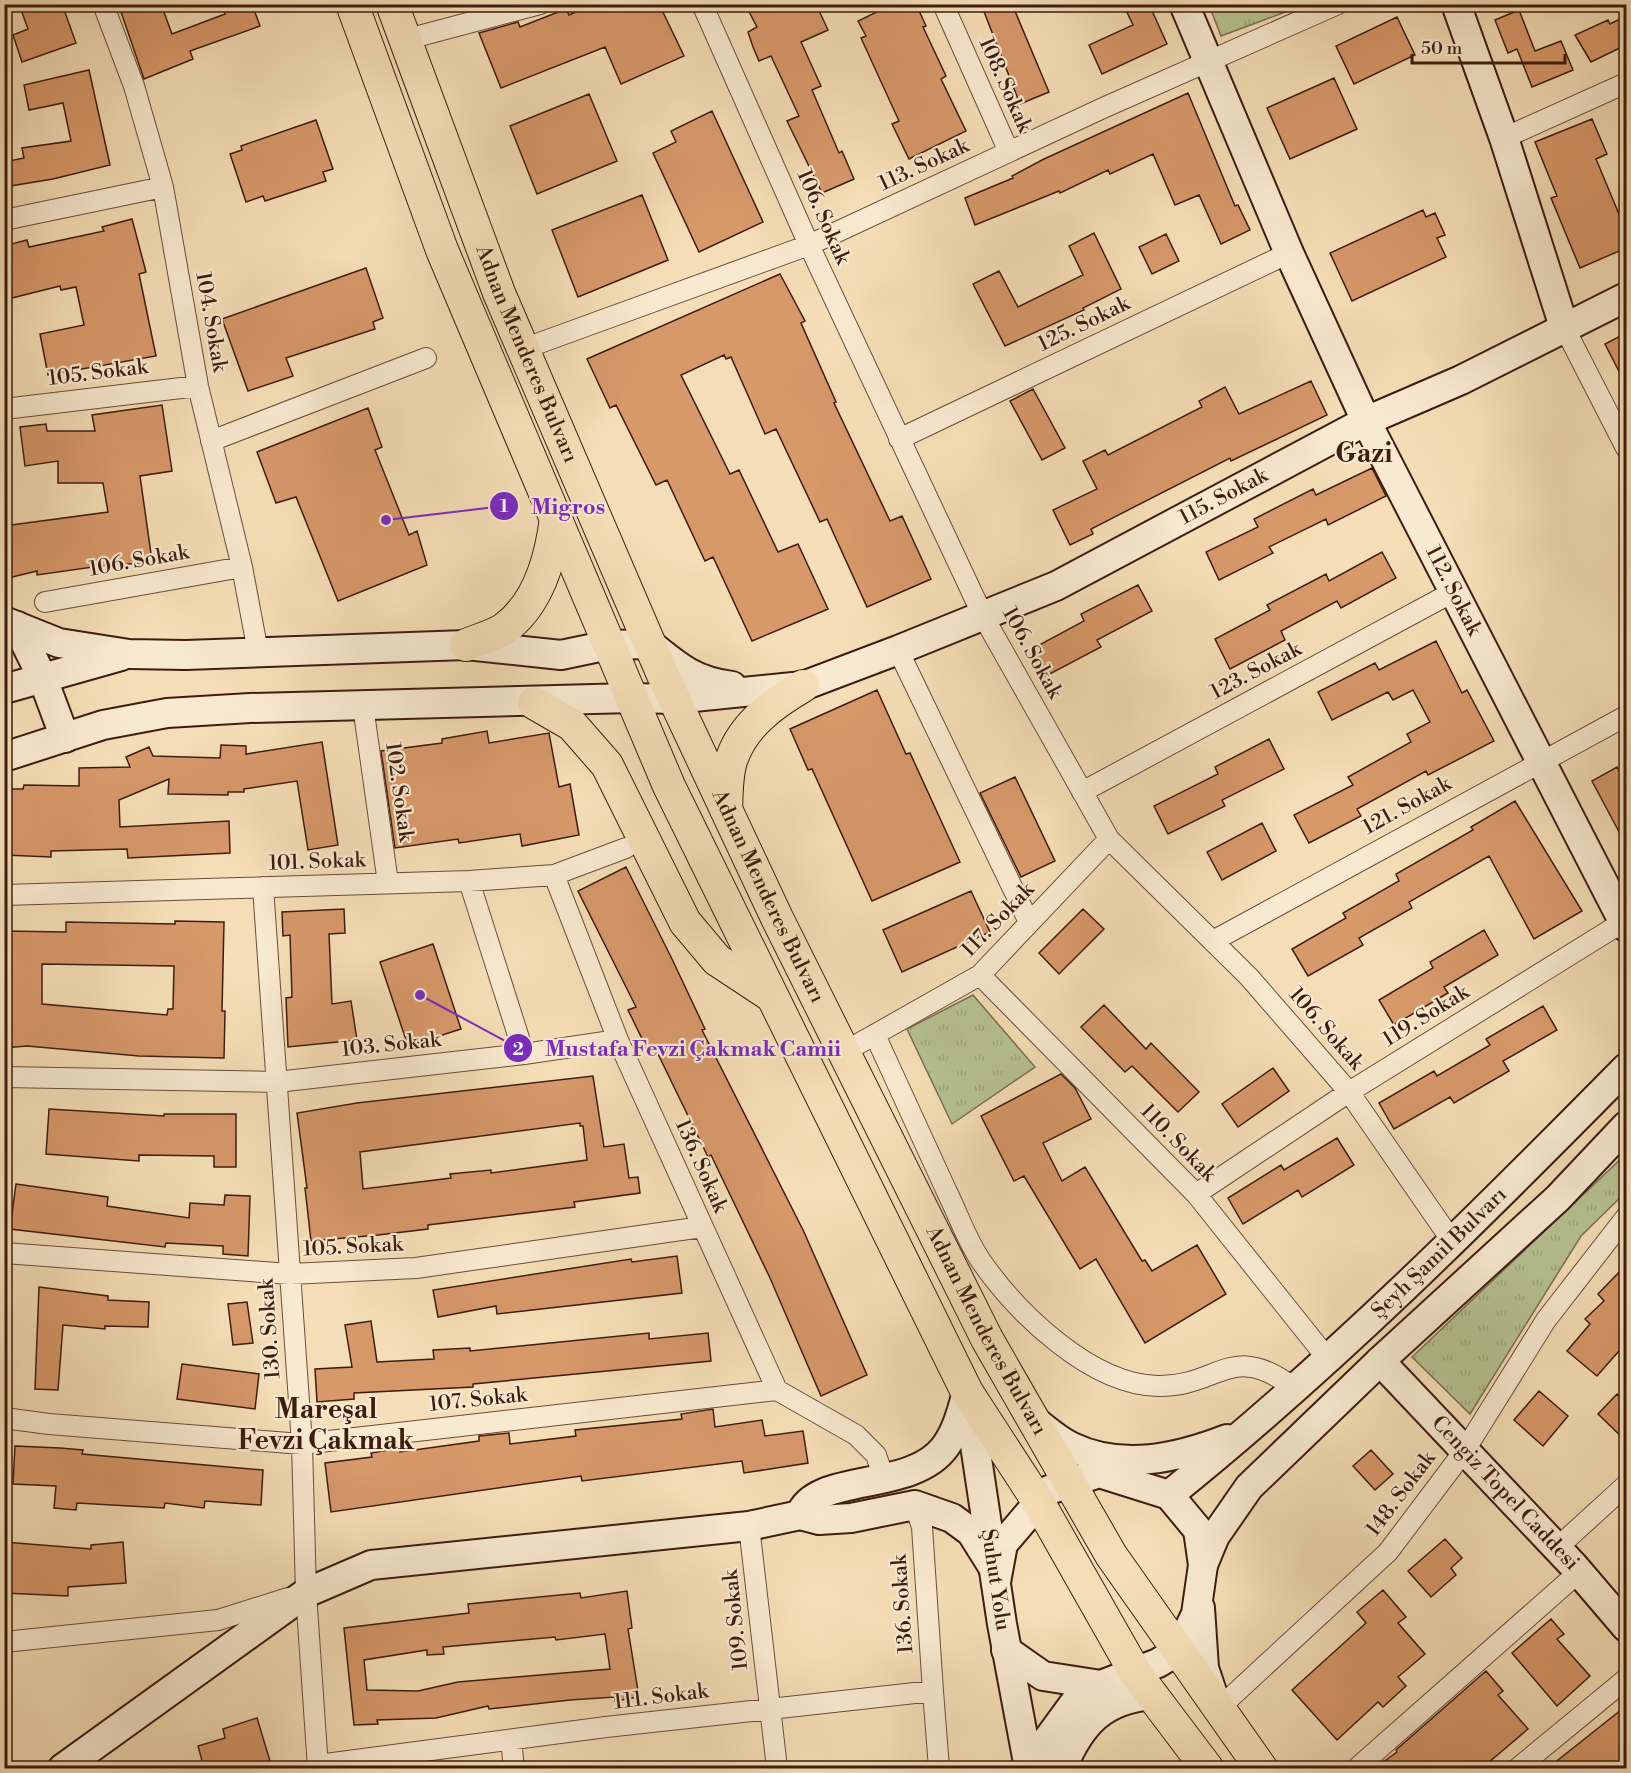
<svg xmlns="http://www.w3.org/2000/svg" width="1631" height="1773" font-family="'Libre Bodoni',serif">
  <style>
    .park { fill: url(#park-tufts); stroke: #7a6f50; stroke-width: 1.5 }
    .building { fill: #d7986a; stroke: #3e1c0f; stroke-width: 1.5; fill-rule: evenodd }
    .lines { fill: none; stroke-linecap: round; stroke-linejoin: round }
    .street-casing { stroke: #6c4c39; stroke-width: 22 }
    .secondary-casing { stroke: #3e1c0f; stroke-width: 32 }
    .primary-casing { stroke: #3e1c0f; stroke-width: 34 }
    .street { stroke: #f8ead0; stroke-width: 20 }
    .secondary { stroke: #f8ead0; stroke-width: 28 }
    .primary { stroke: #f5deb7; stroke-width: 32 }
    .labels { text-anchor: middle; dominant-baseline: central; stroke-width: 4.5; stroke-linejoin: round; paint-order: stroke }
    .street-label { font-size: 21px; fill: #3e1c0f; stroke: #f8ead0 }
    .district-label { font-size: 27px; font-weight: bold; fill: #3e1c0f; stroke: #f8ead0 }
    .leader { fill: none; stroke: #7b2cbf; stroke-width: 2 }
    .callout-dot { fill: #7b2cbf; stroke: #f8ead0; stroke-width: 2 }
    .mark-label { font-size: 18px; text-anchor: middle; font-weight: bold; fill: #fff }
    .callout-label { font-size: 22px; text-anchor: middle; font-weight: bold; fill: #7b2cbf; stroke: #f8ead0; stroke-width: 4.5; stroke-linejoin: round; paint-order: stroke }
  </style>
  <defs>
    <pattern id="park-tufts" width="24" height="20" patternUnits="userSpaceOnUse" patternTransform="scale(1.5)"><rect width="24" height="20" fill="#b6c292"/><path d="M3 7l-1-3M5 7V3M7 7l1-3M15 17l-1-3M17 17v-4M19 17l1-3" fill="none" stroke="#9ea67d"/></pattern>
  </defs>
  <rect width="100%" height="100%" fill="#f5deb7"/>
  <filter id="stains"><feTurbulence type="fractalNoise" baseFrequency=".00333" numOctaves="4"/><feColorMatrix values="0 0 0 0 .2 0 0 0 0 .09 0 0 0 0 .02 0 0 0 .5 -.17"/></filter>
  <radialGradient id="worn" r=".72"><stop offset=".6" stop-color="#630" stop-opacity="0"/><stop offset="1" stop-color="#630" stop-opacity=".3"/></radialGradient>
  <path class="park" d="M1209,5H1304L1221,36Z
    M973,995L1035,1067L952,1124L907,1029Z
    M1626,1154V1192L1581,1236L1470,1414L1412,1357Z"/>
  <path class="building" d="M19,4H62L76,43L22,62L13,35L28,29Z
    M134,4H161L172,34L225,14L221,4H252L260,26L190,51L193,59L144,79L120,9Z
    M593,4H659L684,56L621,84L605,47L501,88L479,33L518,22L520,27L566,9L569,15Z
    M745,4H816L828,30L801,42L821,86L812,90L839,153L842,151L854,179L822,193L787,121L799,116L771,56L759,61L753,47L748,32L757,27Z
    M893,4H916L926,26L923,27L946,76L941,79L966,131L909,159L892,124L899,121L861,38L866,36L858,21Z
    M981,4H1012L1049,92L1020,104Z
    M1123,4H1149L1167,44L1102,74L1089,45L1133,25Z
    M1519,10L1535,51L1561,41L1573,70L1532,87L1517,49L1508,53L1495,20Z
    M1626,16V45L1591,62L1575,35L1608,20L1610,24Z
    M1397,17L1415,55L1354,84L1336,46Z
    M89,70L110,165L53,179L4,187V162L24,158L22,148L71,141L63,103L29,110L24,85Z
    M1334,78L1357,129L1290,159L1267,108Z
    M1188,93L1235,206L1238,205L1250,230L1221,244L1199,195L1175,205L1153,154L1110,174L1108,170L1060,193L1059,191L975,225L965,198L1013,178L1012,176L1044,159Z
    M589,94L617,161L537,194L510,126Z
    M712,111L763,222L699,252L653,153L676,142L671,131Z
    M1592,119L1607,154L1596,159L1626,231V248L1580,268L1551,198L1557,196L1535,142Z
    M316,120L333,169L323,172L326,181L265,201L263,196L246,202L230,154L242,150L241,146Z
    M642,195L668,260L578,297L552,230Z
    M1423,210L1426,217L1435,213L1445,235L1437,238L1446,257L1352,301L1330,253Z
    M132,219L146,272L139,274L156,356L48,375L40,334L84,325L76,287L61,290L60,286L4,300V246L27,240L29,247L104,231L102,227Z
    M1094,233L1121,289L1083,308L1084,310L1005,346L973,284L999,271L1018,307L1083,275L1069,246Z
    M1166,234L1179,261L1152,274L1139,247Z
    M366,268L383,318L373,322L375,329L286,358L293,376L248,391L222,319Z
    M780,274L805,321L801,323L836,402L834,403L890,521L902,516L931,579L867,607L827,519L820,522L776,429L765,434L731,357L726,359L724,355L681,375L730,474L739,470L778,552L798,544L828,609L752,641L713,557L705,561L667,480L656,485L616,405L610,408L587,359Z
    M1626,333V385L1605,344Z
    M1311,381L1327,415L1231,461L1230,458L1091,529L1093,534L1070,545L1053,510L1097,489L1083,461L1105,450L1108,455L1202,407L1199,401L1225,387L1239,414Z
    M1033,389L1065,448L1042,460L1010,401Z
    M162,405L172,471L140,476L152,561L122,565L121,563L37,575V571L4,579V526L108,512L103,483H58V461L25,466L20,427L46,424L47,431H95L92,415Z
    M368,408L382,447L375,450L409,535L417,531L427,565L338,601L296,497L276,503L257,452Z
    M1372,468L1386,496L1328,525L1326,519L1269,547L1273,553L1219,580L1206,552L1258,527L1254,519L1313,489L1316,495Z
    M1382,552L1396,578L1341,608L1337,601L1281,631L1285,640L1230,669L1215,639L1270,610L1267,605L1326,574L1329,581Z
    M1138,585L1152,611L1097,640L1101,647L1044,677L1030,650L1084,621L1081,614Z
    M1436,641L1462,693L1467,690L1494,741L1428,775L1426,771L1357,809L1361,816L1309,843L1294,815L1353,785L1348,777L1411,742L1407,734L1430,722L1413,690L1393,700L1388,692L1332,720L1318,692L1375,663L1379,670Z
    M877,690L906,754L910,753L960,862L872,901L812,769L808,770L790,729Z
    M487,731L489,743L549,733L559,787L570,784L579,835L522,846L520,834L459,843L458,839L395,848L381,751L442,743V739Z
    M1269,739L1284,769L1222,800L1225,806L1168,834L1154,806L1218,774L1215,767Z
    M322,742L338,845L308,850L297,781L244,789V792H228V795L168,794L169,779L119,800L120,827L229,821L230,853L128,858L127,849L51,851V857L4,855V793H7L8,789H23L24,785L79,786V768L130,767L126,757L149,747L153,756L220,758L221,745L246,746V754Z
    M1617,767L1626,784V845L1592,781Z
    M1015,777L1055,861L1021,877L980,793Z
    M1515,801L1582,911L1534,939L1489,856L1409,902L1412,908L1359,938L1363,945L1308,976L1292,949L1346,918L1343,913L1399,881L1396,874L1473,830L1471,827Z
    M1262,823L1276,851L1222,880L1207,852Z
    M626,867L672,959L705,1029L702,1030L804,1232L867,1375L821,1396L770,1278L711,1155L708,1157L657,1052L650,1055L628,1010L636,1007L578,891Z
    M971,891L990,932L902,972L883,930Z
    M344,909L345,933L329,934L332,1004L351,1001L357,1040L288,1047L286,998L292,997L290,935L283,936L282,912Z
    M1083,909L1104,929L1059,974L1039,953Z
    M175,921L224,922L222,1011H225L224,1058L139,1056L27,1046L4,1048V931L66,932V922L175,924ZM42,964L174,966L173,1009H168L167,1015L42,1004Z
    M1484,930L1498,955L1444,987L1448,993L1394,1025L1379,1000L1433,968L1430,962Z
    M433,944L461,1029L408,1046L380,962Z
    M1104,1005L1146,1049L1151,1043L1199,1092L1178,1112L1132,1066L1125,1072L1081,1027Z
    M1543,1006L1557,1030L1503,1061L1509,1071L1454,1103L1450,1097L1394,1129L1379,1103L1434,1071L1437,1076L1490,1045L1486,1039Z
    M1273,1068L1289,1091L1238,1127L1222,1104Z
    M1061,1074L1075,1088L1091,1119L1043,1143L1062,1181L1085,1167L1142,1261L1145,1260L1152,1271L1197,1245L1226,1294L1145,1343L1096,1259L1080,1269L1024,1176L1014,1181L981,1116Z
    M593,1076L604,1147L624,1144L629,1178L638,1177L640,1193L574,1202L575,1207L428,1225V1229L378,1235L311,1241L305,1188H307L297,1113L357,1103ZM580,1123V1126H583L587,1160L491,1173V1170L450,1174L451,1178L363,1189L360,1152Z
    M49,1109L164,1116V1114H236V1167H214V1156L139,1155V1161L46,1154Z
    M1337,1138L1354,1165L1302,1197L1298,1190L1243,1224L1228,1198L1281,1165L1284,1170Z
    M16,1184L108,1197L107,1206L189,1218L190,1203L224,1205L225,1195L250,1196L248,1256L223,1254V1246L166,1243L165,1247L10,1229Z
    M677,1256L682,1293L497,1314L496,1306L438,1317L433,1290L631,1259L632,1262Z
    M1626,1265V1343L1597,1376L1567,1351L1590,1324L1585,1319L1604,1301L1598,1294Z
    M39,1287L108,1296V1300L149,1302L148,1327L105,1326V1329L63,1325L58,1390L35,1389Z
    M247,1302L253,1343L233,1345L228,1304Z
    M371,1321L377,1362L434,1359L433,1350L470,1348V1351L649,1333V1339L708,1333L711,1361L473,1384V1387L354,1393V1399L317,1402L315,1369L352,1367L345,1325Z
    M182,1364L259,1374L255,1409L177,1399Z
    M1539,1391L1568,1416L1543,1446L1514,1420Z
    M1617,1394L1626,1403V1441L1598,1414Z
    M713,1409L715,1427L762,1420L765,1436L803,1431L808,1463L744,1473L742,1461L582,1481L581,1476L331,1512L325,1463L372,1457L371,1453L400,1448V1452L479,1441V1436L509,1433L510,1444L576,1436L575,1430L682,1419L681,1414Z
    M15,1446L60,1448L83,1450L82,1454L263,1470L261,1505L205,1501L204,1508L165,1503L164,1508L77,1503L76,1510L54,1508L56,1486L13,1484Z
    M1371,1450L1393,1474L1375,1490L1353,1466Z
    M1445,1539L1462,1558L1451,1568L1456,1575L1431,1597L1408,1571Z
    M4,1542L91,1549V1545L123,1542L126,1583L68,1587V1596L4,1593Z
    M1383,1590L1406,1617L1398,1623L1425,1654L1398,1677L1406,1686L1383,1707L1378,1702L1337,1740L1292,1690L1366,1623L1357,1612Z
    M627,1591L632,1628L628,1629L639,1697L615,1701V1697L570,1700L489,1709L488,1706L436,1718L377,1720L378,1724L354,1725L344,1628L469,1613L468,1604L580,1593L581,1598ZM605,1634L610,1669L458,1682L418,1691L367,1690L364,1660L427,1650V1655L444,1654L443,1647L555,1637L556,1640Z
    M1551,1619L1564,1634L1557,1639L1590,1676L1557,1706L1512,1653Z
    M1486,1671L1503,1691L1498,1695L1528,1729L1482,1768H1375L1397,1752L1396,1750Z
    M1626,1706V1755L1610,1768H1548Z
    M257,1718L270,1761L243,1768H204L198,1746L225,1738L223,1729Z"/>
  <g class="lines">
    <defs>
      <path id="street" d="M103,4L134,86L163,187L198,386L242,567L258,652
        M702,4L809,245L983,616L1109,839L1249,977L1349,1092L1452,1241
        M943,4L1009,152
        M404,40L540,4
        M1504,138L1626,83
        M4,220L163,187
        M1564,327L1626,448
        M523,349L809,245L1103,108L1338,4
        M4,409L198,386
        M899,439L1289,253
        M211,441L426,358
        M45,602L242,567
        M898,650L1029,922
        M363,706L388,883
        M1082,792L1453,592
        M554,875L618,1040L777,1390L856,1435L876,1455L884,1478
        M469,881L524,1054
        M263,887L302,1444L306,1593L318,1768
        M4,895L469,881L554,875L626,848
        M1213,941L1626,716
        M980,975L1196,1194L1327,1358
        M875,1035C899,1087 923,1139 947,1192C958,1214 967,1241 981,1261C1017,1313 1091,1385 1158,1386C1219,1387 1231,1340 1294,1388
        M844,1052L980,975L1109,839
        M4,1077L277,1082L524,1054L618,1040
        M1196,1194L1349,1092L1623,922
        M4,1253L290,1274L416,1268L702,1227
        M4,1418L49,1424L302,1444L777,1390
        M918,1515L922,1527L933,1691
        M749,1526L777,1768
        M1557,1548L1626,1485
        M4,1642L218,1620L288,1598
        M1218,1709L1388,1552L1465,1450L1546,1320L1626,1217
        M511,1740L514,1768
        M318,1765L606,1727L933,1691L939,1768
        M1357,1768L1579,1572
        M1518,1768L1626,1679"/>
      <g id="secondary">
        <path id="s1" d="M1184,4L1289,253L1366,421L1626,927"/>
        <path d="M1456,4L1504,138L1564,327"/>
        <path d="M4,621L59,643L129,654L186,655L466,645L561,655L609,645L650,644C678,667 694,681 732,686"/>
        <path d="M17,626L43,679L65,738"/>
        <path d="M4,689L121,656"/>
        <path id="s2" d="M4,757L103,725L167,713L250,708L632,698L674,699L803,686L898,650L1056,586L1366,421L1461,380L1626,297"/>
        <path id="s3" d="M1380,1361L1573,1565L1626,1627"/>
        <path id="s4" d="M967,1392L1002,1624L1029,1768"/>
        <path d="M1034,1420C1046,1430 1059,1441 1072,1447C1122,1471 1178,1458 1227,1439"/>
        <path id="s5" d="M1169,1495C1332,1364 1480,1216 1626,1068"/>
        <path d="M800,1515C816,1472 911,1493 945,1447C956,1432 961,1414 966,1396"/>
        <path d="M1203,1565L1215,1536L1249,1487L1380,1361L1558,1198L1626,1126"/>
        <path d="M996,1582L1003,1544L1049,1490L1099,1473L1169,1495L1198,1530L1203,1565L1196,1614L1178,1651L1158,1663L1101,1685L1043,1676L1006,1650"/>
        <path d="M1200,1608L1204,1668L1213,1695"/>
        <path d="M63,1768L306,1593L371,1565L749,1526L800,1515L819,1520L851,1518L915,1505L952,1518L971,1532L993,1567"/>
        <path d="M1046,1768L1045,1743L1075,1702L1101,1685"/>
        <path d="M1062,1768C1081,1723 1103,1699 1153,1695"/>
      </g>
      <g id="primary">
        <path d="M352,4L442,250L669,786L967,1392L1039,1503L1136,1674L1207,1768"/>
        <path id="s6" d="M392,4L499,293L663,675L777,918L987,1339L1111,1555L1261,1768"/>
        <path d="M466,645C478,640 493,636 504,629C539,604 551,558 556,518"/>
        <path d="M534,703L572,725L607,765L685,922L717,960L770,995"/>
        <path d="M726,809C727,793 726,774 732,758C744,724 774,703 803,686"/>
      </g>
    </defs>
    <use href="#street" class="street-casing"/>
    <use href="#secondary" class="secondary-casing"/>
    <use href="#primary" class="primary-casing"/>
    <use href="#street" class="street"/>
    <use href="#secondary" class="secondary"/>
    <use href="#primary" class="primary"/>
  </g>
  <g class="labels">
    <g class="street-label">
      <text transform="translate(1005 85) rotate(66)">108. Sokak</text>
      <text transform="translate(924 165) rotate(-25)">113. Sokak</text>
      <text transform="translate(823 217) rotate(66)">106. Sokak</text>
      <text transform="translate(211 322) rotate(80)">104. Sokak</text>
      <text transform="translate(1084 324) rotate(-26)">125. Sokak</text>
      <text stroke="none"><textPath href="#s6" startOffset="375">Adnan Menderes Bulvarı</textPath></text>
      <text transform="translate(98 373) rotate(-7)">105. Sokak</text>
      <text stroke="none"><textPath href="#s2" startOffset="1268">115. Sokak</textPath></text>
      <text transform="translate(139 561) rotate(-10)">106. Sokak</text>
      <text stroke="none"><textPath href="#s1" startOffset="646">112. Sokak</textPath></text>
      <text transform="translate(1032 653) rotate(61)">106. Sokak</text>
      <text transform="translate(1256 671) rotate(-28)">123. Sokak</text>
      <text transform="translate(399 792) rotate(82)">102. Sokak</text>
      <text transform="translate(1407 806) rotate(-29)">121. Sokak</text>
      <text transform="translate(317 862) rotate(-2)">101. Sokak</text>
      <text stroke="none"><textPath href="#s6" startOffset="969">Adnan Menderes Bulvarı</textPath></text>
      <text transform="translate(998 920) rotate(-46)">117. Sokak</text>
      <text transform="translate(1426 1016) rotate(-32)">119. Sokak</text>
      <text transform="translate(1326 1029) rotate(49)">106. Sokak</text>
      <text transform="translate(391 1045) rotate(-6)">103. Sokak</text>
      <text transform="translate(1178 1143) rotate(46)">110. Sokak</text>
      <text transform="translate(701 1166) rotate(66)">136. Sokak</text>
      <text transform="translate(353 1247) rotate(-3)">105. Sokak</text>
      <text stroke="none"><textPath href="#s5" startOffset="363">Şeyh Şamil Bulvarı</textPath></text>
      <text transform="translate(270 1329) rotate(-94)">130. Sokak</text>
      <text stroke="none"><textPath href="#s6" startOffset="1455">Adnan Menderes Bulvarı</textPath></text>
      <text transform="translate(478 1400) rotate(-6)">107. Sokak</text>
      <text stroke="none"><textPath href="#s3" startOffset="182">Cengiz Topel Caddesi</textPath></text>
      <text transform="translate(1401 1494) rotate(-53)">148. Sokak</text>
      <text stroke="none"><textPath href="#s4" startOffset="190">Şuhut Yolu</textPath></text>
      <text transform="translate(903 1604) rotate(-94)">136. Sokak</text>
      <text transform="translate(736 1620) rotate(-96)">109. Sokak</text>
      <text transform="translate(661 1697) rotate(-7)">111. Sokak</text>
    </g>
    <g class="district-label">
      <text x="1364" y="454">Gazi</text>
      <text x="326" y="1410">Mareşal<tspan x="326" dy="31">Fevzi Çakmak</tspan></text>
    </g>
  </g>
  <path class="leader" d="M386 520L504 506M420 995L518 1048"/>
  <g class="callout-dot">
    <circle cx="386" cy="520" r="6"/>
    <circle cx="420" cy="995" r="6"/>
    <circle cx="504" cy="506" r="15"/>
    <circle cx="518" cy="1048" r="15"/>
  </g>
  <g class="mark-label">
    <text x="504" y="512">1</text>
    <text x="518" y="1055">2</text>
  </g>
  <g class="callout-label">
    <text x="568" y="514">Migros</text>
    <text x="693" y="1056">Mustafa Fevzi Çakmak Camii</text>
  </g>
  <rect width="1631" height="1773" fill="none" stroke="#f5deb7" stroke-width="24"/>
  <rect x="6" y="6" width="1619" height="1761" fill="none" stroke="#3e1c0f" stroke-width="3"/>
  <rect x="12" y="12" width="1607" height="1749" fill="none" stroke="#3e1c0f" stroke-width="1.5"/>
  <path d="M1412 54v9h153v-9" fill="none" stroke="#3e1c0f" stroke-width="3"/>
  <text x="1421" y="54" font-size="18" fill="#3e1c0f" stroke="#f8ead0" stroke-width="4.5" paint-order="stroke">50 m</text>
  <rect width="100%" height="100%" filter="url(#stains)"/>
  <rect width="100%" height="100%" fill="url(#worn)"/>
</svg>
